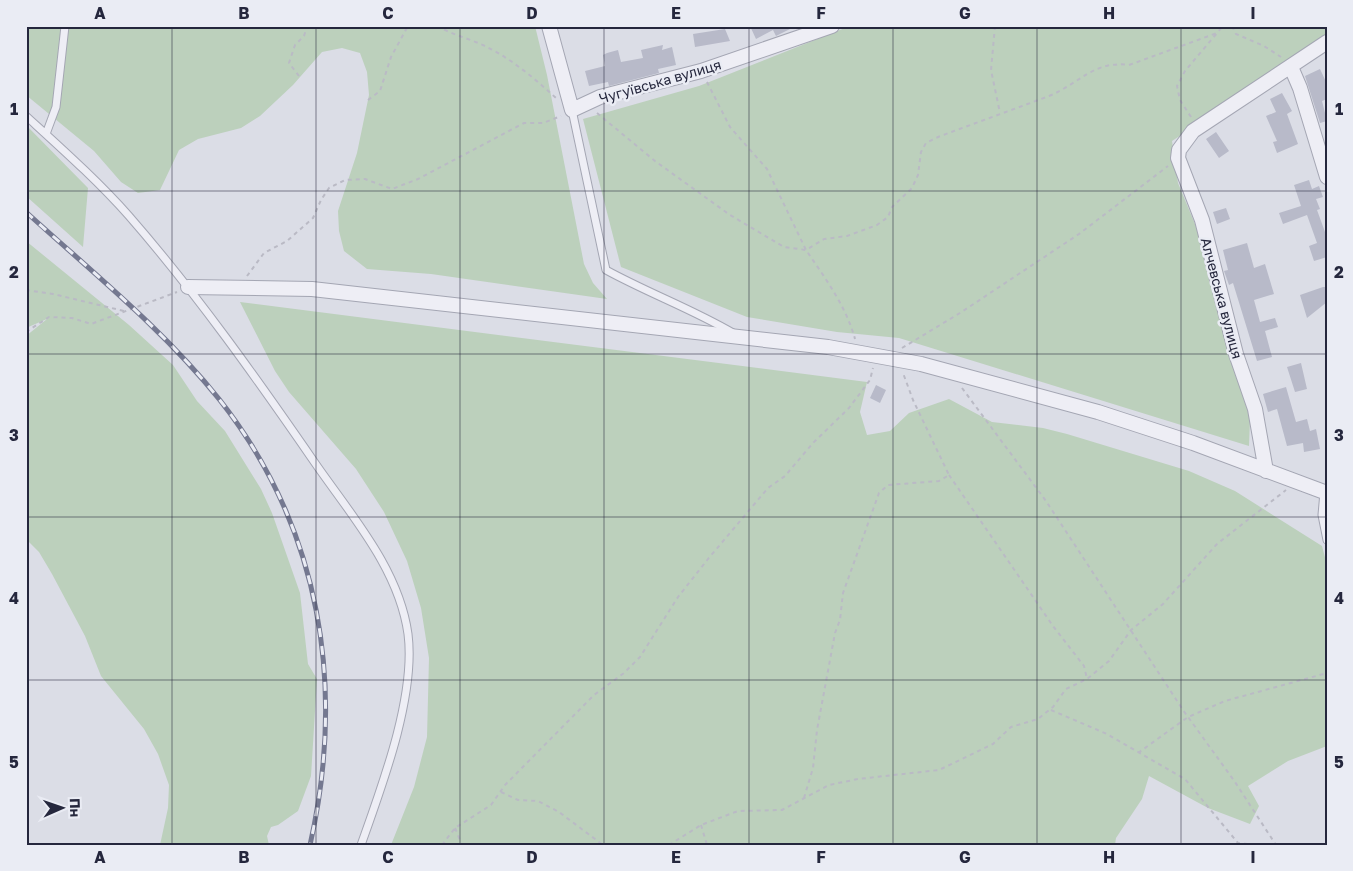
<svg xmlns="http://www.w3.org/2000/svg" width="1353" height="871" font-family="'Golos Text',sans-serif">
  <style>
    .green { fill: #bcd0bc }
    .building { fill: #b8bac9 }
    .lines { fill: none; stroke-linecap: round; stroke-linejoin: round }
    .service-casing { stroke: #a4a6b3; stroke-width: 9 }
    .minor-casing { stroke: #a4a6b3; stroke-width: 16 }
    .path { stroke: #babac5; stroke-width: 2; stroke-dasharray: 4 4; stroke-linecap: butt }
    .service { stroke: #eeeef5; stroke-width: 7 }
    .minor { stroke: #eeeef5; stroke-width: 14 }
    .rail-casing { stroke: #747890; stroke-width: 5 }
    .rail { stroke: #eaecf4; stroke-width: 3; stroke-dasharray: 9; stroke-linecap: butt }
    .grid { fill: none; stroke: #25273d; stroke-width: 1; stroke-opacity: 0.55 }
    .labels { text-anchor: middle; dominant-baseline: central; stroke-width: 5; stroke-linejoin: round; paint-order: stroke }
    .street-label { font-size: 14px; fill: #25273d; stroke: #eaecf4 }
    .neatline { fill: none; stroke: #25273d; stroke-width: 2 }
    .grid-label { font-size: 16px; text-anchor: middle; font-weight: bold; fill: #25273d }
  </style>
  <rect width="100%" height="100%" fill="#dbdde6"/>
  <path class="green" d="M26,26H535L547,75L584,264L593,283L607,299L431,274L367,269L344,251L339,231L338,211L357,153L369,95L367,72L360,53L342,48L322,52L293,85L260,116L241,128L198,139L179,150L160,190L138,193L121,182L94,151L26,95Z
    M850,26H1327V40L1172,141L1178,183L1202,241L1250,420L1249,446L899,338L837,332L747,317L621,267L583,119L699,86Z
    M26,125L88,188L83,247L26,196Z
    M26,241L129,325L173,365L197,401L225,431L261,489L272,513L300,593L308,664L317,679L311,776L298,811L278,825L271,827L267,836L269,845H160L168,808L169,785L158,754L144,729L101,676L85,636L52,574L39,552L27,540L26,336L47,319L26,328Z
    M240,302L867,382L860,412L867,435L890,431L909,413L949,399L992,422L1043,428L1067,434L1189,471L1235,491L1322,546L1327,565V746L1288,761L1248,786L1259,806L1250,824L1208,808L1149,776L1142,799L1116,838L1115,845H391L414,787L427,737L429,658L421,608L407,561L384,512L356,469L289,392L275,371Z"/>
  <path class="building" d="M750,26H796L776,36L773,30L756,39Z
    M725,29L730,41L695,47L693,34Z
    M663,45L662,50L672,47L676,65L658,69L659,73L609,86L608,82L589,86L585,71L605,66L603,55L607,53L618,50L621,62L643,58L641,50Z
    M1320,69L1327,84V99L1322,101L1327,121L1320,123L1305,76Z
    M1282,93L1292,111L1287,114L1298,144L1277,153L1273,142L1277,141L1266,116L1276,112L1270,99Z
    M1216,132L1229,151L1219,158L1206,139Z
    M1309,180L1312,189L1319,186L1323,197L1316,199L1320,209L1317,210L1325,232L1327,231V257L1314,261L1309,246L1317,243L1307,215L1283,224L1279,213L1301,206L1294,185Z
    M1226,208L1230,219L1217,224L1213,212Z
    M1247,243L1254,268L1265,264L1274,294L1254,300L1260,322L1275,318L1278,327L1265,331L1272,357L1257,361L1233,283L1229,285L1224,271L1228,270L1223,250Z
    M1323,287H1327V302L1307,318L1300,295Z
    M1301,363L1307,389L1295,392L1287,367Z
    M876,385L886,390L880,403L870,398Z
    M1286,387L1296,422L1307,419L1310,431L1316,429L1320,449L1304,452L1303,443L1287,446L1277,409L1268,412L1263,394Z"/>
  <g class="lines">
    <defs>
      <path id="service" d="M572,110L606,270C648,293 692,309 733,333
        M26,116C61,148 98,181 129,216C197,294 257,379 315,463C351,515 399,569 408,634C416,696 382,786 361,845
        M46,134L56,107L65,26
        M1324,492L1322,515L1327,540"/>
      <path id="minor" d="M549,26L572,110L600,97L701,71L832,26
        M1291,67L1300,88L1327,177
        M188,287L312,289L828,347L921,364L1098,412L1193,443L1327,493
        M1266,471L1255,409L1236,354L1202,220L1178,158L1179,150L1193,131L1327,42"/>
    </defs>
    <use href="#service" class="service-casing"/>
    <use href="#minor" class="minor-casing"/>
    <path class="path" d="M437,26C453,35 471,39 487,47C513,60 535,79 556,98
      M995,26L991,70L1000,113
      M1232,26L1236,34L1264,46L1281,57
      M299,76L289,63L295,45L304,36L307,26
      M707,82L730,127L767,169L806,250L824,239L847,236L877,225L888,217L892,207L912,188L918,175L921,152L926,143L938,137C975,123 1012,110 1049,96C1079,84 1094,60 1129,65L1217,33
      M368,100L380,91L391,57L408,26
      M597,113L655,161L730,215L784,247L806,250C825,278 846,306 855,339
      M1191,117L1180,100L1177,86L1185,71L1223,26
      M247,276L264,253L287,241L313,218L321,200L329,188L345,180L365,179L392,189L418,179L524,123H543L561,116
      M26,290L53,294L124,311
      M26,332L49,317L72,318L91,324L177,292
      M902,348L960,313L1079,234L1168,166
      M962,388L1046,501L1183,710L1235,782L1276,845
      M949,475L1053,626L1084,666L1087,679
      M1051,710L1107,734L1185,779L1238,843L1257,845
      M1138,753L1188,717L1225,701L1327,673
      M501,792L518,800L538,801L559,812L603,845
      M804,798L813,768L817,730L835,633L840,620L843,593L879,493L888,485L939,481L949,475L913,400L903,373
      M701,825L707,845
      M455,828L462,845
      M442,845L455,828L491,805L505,785L594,695L624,673L640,657L678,597L708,559L768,488L785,476L813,443L849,408L870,380L873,368
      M669,845L701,825L738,811L782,810L829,785L858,779L939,770L993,744L1011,727L1038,719L1053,707L1066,689L1087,679L1109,661L1131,630L1163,604L1217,544L1286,490"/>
    <use href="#service" class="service"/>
    <use href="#minor" class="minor"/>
    <defs>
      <path id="rail" d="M26,212C92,272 163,329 219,399C321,528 346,686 310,845"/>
    </defs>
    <use href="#rail" class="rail-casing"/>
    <use href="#rail" class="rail"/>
  </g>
  <path class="grid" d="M172,26V845M316,26V845M460,26V845M604,26V845M749,26V845M893,26V845M1037,26V845M1181,26V845M26,191H1327M26,354H1327M26,517H1327M26,680H1327"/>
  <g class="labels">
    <g class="street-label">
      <text transform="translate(660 81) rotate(-16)">Чугуївська вулиця</text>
      <text transform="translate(1222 298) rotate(75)">Алчевська вулиця</text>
    </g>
  </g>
  <rect width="1353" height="871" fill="none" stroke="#eaecf4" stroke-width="55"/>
  <g transform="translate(62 808) rotate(88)" stroke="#eaecf4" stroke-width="4" paint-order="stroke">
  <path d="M0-4L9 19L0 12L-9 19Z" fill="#25273d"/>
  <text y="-8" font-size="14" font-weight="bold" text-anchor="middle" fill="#25273d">Пн</text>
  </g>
  <rect x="28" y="28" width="1298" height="816" class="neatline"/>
  <g class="grid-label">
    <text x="100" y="19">A</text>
    <text x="244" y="19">B</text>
    <text x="388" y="19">C</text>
    <text x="532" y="19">D</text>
    <text x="676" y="19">E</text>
    <text x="821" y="19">F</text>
    <text x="965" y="19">G</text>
    <text x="1109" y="19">H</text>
    <text x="1253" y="19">I</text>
    <text x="14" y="115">1</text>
    <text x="1339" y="115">1</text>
    <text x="14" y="278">2</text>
    <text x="1339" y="278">2</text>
    <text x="14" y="441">3</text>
    <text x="1339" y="441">3</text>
    <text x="14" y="604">4</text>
    <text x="1339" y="604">4</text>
    <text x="14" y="768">5</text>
    <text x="1339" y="768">5</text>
    <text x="100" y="863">A</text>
    <text x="244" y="863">B</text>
    <text x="388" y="863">C</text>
    <text x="532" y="863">D</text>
    <text x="676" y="863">E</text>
    <text x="821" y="863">F</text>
    <text x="965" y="863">G</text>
    <text x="1109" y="863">H</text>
    <text x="1253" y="863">I</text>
  </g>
</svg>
